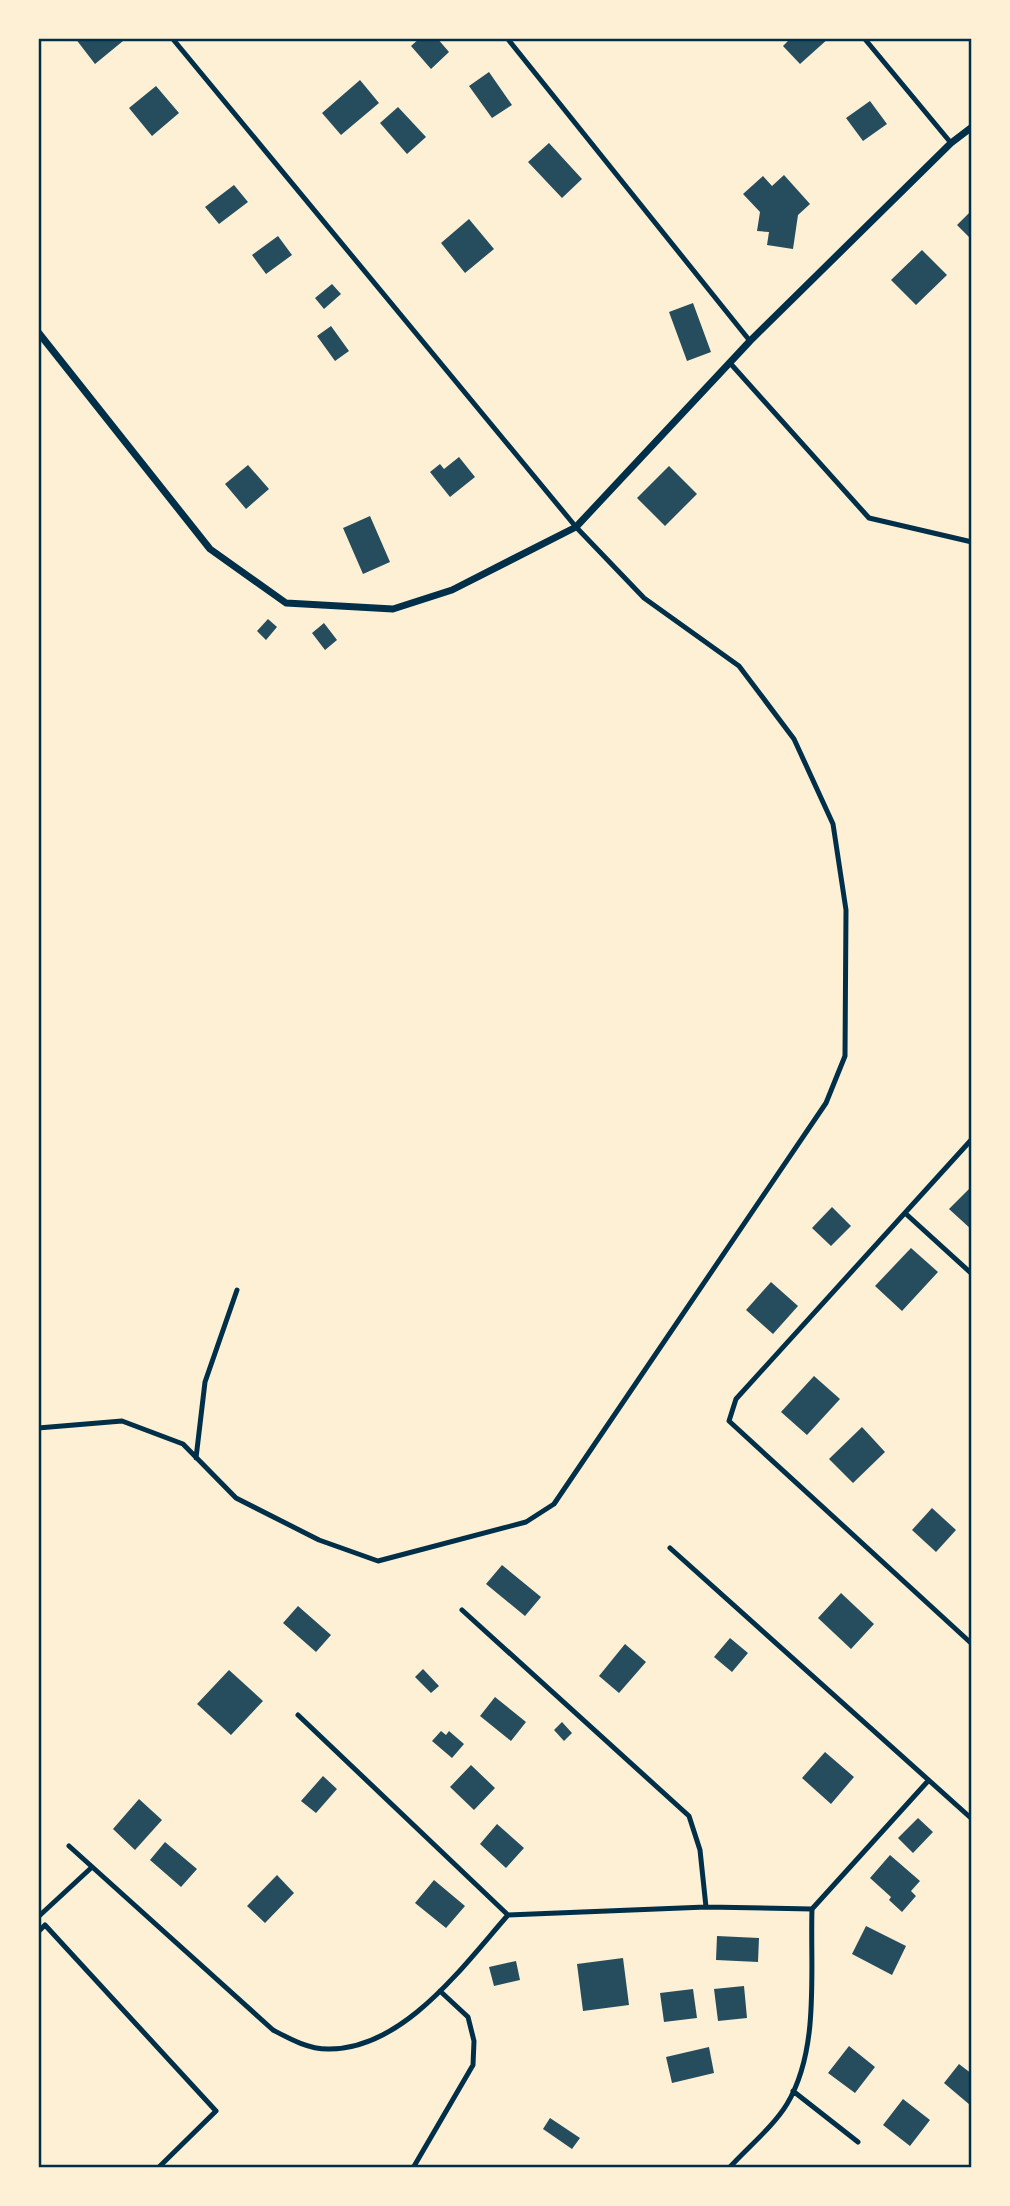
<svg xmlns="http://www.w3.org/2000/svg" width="1010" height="2206" font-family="'Fira Sans',sans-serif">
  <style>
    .building { fill: #264d5e }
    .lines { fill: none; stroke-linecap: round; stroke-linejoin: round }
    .service { stroke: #003049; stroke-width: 5 }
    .minor { stroke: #003049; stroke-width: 7 }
    .neatline { fill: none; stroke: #003049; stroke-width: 2.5 }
  </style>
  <rect width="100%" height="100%" fill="#fdf0d5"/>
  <path class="building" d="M75,38H121L123,41L95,64Z
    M420,38H437L449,52L431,69L411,46Z
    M791,38H829L800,64L783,46Z
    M489,72L512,105L492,118L469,86Z
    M360,80L379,103L341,135L322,113Z
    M156,86L179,113L152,136L129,108Z
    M870,101L887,124L863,141L846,118Z
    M398,107L426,137L407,154L380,123Z
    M549,143L582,179L562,198L528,162Z
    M784,175L810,204L798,215L793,249L767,245L769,232L757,231L760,212L743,194L763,176L772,186Z
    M234,185L248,202L219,224L205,207Z
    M972,210V240L957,225Z
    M469,219L494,249L465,273L441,243Z
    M278,236L292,255L266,274L252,255Z
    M922,250L947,275L916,305L891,280Z
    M332,284L341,294L324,309L315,298Z
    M693,303L711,352L687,361L669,312Z
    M331,326L349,351L335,361L317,336Z
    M459,457L475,477L450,497L430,472L440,464L444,469Z
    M248,465L269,489L246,509L225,484Z
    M669,466L697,494L665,526L637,498Z
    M370,516L390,562L363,574L343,528Z
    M268,619L277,627L266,640L257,631Z
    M324,623L337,640L325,650L312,633Z
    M972,1186V1230L949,1209Z
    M832,1207L851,1226L831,1246L812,1228Z
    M911,1248L938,1272L902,1311L875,1286Z
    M771,1282L798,1306L773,1334L746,1310Z
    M814,1376L840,1399L807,1435L781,1412Z
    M862,1427L885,1452L853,1483L829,1459Z
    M932,1508L956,1530L936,1552L912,1530Z
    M502,1565L541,1597L525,1616L486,1584Z
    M841,1593L874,1624L851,1649L818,1618Z
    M298,1606L331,1635L316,1652L283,1623Z
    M730,1638L748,1653L732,1672L714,1657Z
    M625,1644L646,1662L619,1693L599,1676Z
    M423,1669L439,1686L431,1693L415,1677Z
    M229,1670L263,1701L231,1735L197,1704Z
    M495,1697L526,1722L511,1741L480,1716Z
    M562,1722L572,1733L564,1741L554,1730Z
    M441,1731L446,1735L449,1731L464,1744L452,1758L432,1741Z
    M825,1752L854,1777L831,1804L802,1778Z
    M471,1765L495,1788L474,1810L450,1787Z
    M323,1776L337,1789L316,1813L301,1801Z
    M139,1799L162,1820L135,1850L113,1829Z
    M918,1818L933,1832L913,1853L898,1838Z
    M497,1824L524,1848L506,1868L480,1844Z
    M165,1842L197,1869L181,1887L150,1860Z
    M890,1855L920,1881L911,1891L916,1896L902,1912L889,1900L891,1897L870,1878Z
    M277,1875L294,1893L265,1923L247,1906Z
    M434,1880L465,1906L446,1928L415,1903Z
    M866,1926L906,1946L892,1975L852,1954Z
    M717,1936L759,1938L758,1962L716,1960Z
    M623,1958L629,2005L583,2011L577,1964Z
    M516,1961L520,1980L494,1986L489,1967Z
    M744,1986L747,2018L718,2021L714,1989Z
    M693,1989L697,2018L664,2022L660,1993Z
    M849,2046L875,2067L855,2093L828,2073Z
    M709,2047L714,2073L672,2083L666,2057Z
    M959,2064L972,2074L970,2105L944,2083Z
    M903,2099L930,2120L910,2146L883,2125Z
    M550,2118L580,2138L572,2149L543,2129Z"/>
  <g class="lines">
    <path class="service" d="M507,38L750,341
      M864,38L951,143
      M730,363L869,518L972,542
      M972,1139L736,1399L729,1421L972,1644
      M905,1213L972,1274
      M38,1428L122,1421L183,1444L236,1498L319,1540L378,1561L526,1522L554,1504L826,1103L845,1056L846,910L833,824L794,739L739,666L644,598L576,527L172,38
      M196,1458L205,1382L237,1290
      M670,1548L972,1819
      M462,1610L689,1816L700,1850L706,1907
      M298,1715L508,1915
      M69,1846L273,2030C290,2039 308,2049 328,2049C403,2050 463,1966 508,1915L706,1907L812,1909
      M38,1917L91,1868
      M38,1932L45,1925L216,2111L158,2168
      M793,2091L858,2142
      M413,2168L473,2065L474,2041L468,2017L440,1991
      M729,2168C748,2147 773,2127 787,2104C820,2049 810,1971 812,1909L928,1781"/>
    <path class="minor" d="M38,332L210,549L286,603L393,609L452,590L576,527L750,341L951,143L972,127"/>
  </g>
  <rect width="1010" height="2206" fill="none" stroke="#fdf0d5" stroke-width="80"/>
  <rect x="40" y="40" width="930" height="2126" class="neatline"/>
</svg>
